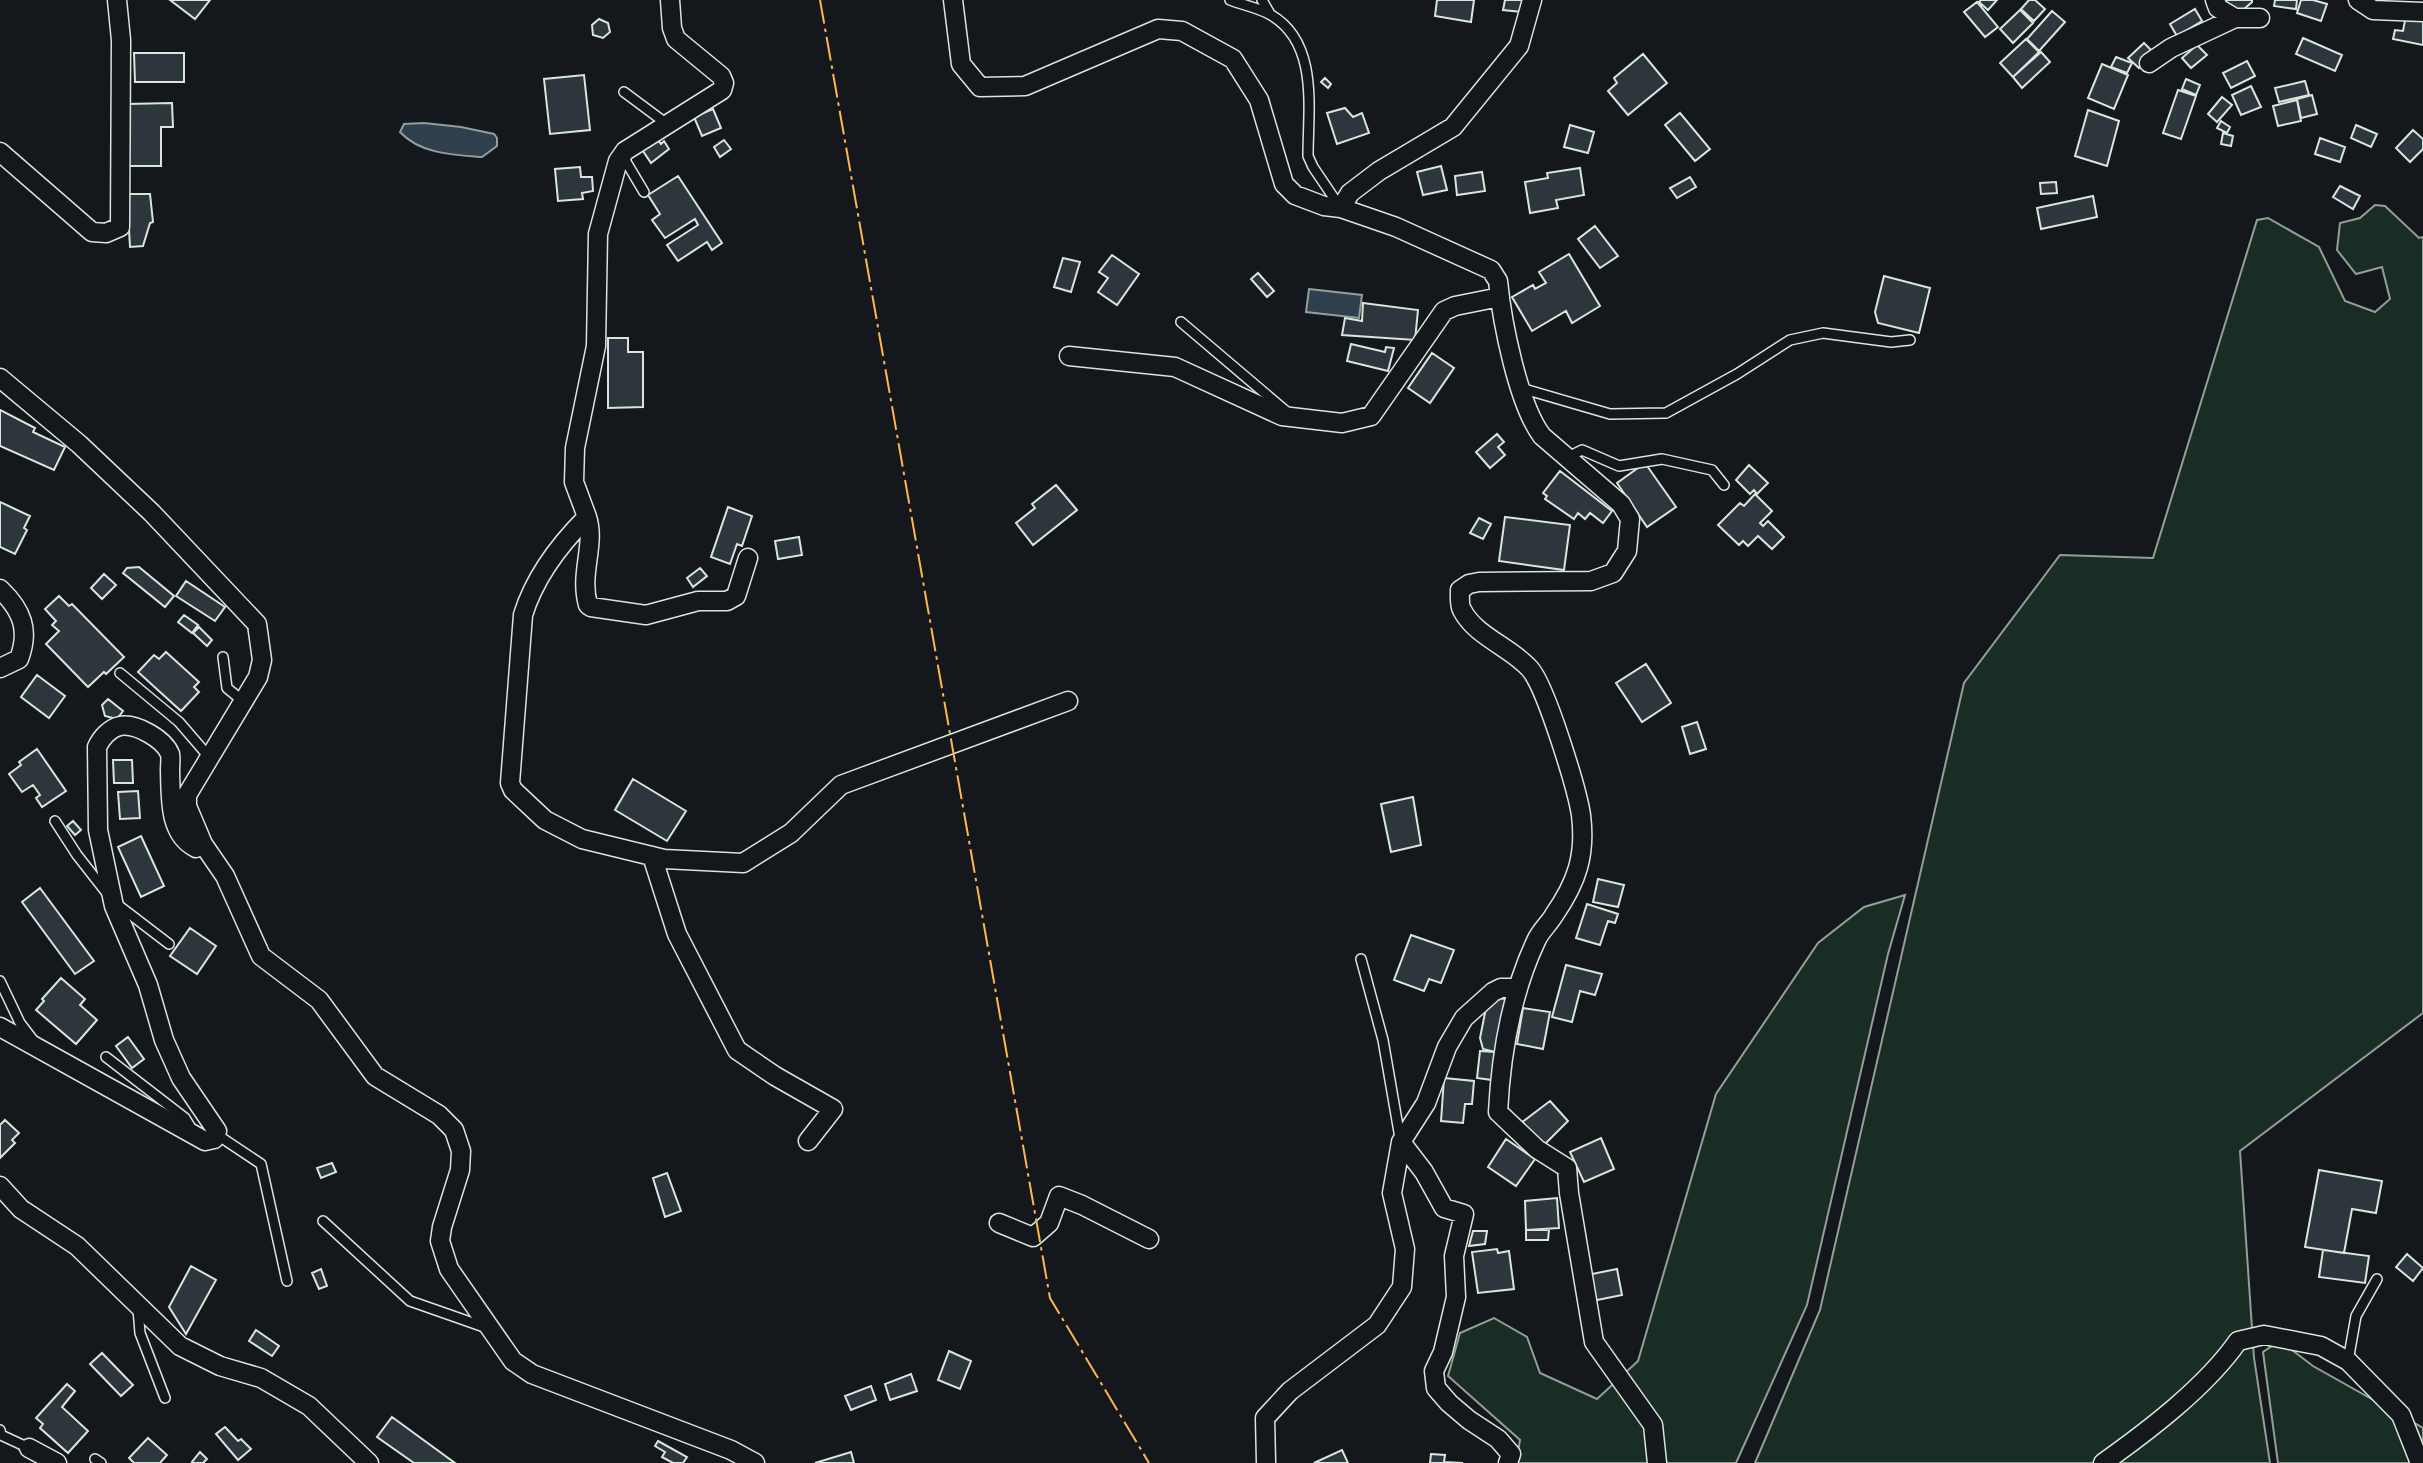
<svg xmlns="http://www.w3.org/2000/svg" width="2423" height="1463" font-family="'Source Sans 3',sans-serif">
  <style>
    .green { fill: #1a2d24; stroke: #939e99; stroke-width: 2 }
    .water { fill: #2f3f4d; stroke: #939e99; stroke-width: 2 }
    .building { fill: #2c363c; stroke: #d8e6dc; stroke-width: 2 }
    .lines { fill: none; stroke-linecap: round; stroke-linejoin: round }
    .lane-casing { stroke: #d8e6dc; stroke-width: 12 }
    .street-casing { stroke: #d8e6dc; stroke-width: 21 }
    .lane { stroke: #14181c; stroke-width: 9 }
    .street { stroke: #14181c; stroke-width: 18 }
    .power { stroke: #ffb74d; stroke-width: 2; stroke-dasharray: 24 5 3.5 5; stroke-linecap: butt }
  </style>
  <rect width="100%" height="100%" fill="#14181c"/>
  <path class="green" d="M2375,205L2385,206L2419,238L2423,237V1013L2240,1151L2254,1358L2270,1463H1755L1820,1310L1964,683L2060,555L2153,558L2257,220L2268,218L2319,247L2345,301L2375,312L2390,299L2382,267L2356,274L2337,250L2340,223L2360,218Z
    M1905,895L1888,954L1807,1305L1736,1463H1516L1520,1440L1448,1376L1460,1333L1494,1318L1527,1337L1540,1373L1597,1399L1638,1361L1716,1094L1818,943L1864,907Z
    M2275,1344L2288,1347L2313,1366L2423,1428V1463H2278L2263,1352Z"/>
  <path class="water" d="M424,123L461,127L494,134L497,138V146L482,157C454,155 420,154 400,132L404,124Z
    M1309,289L1362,295L1359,318L1306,312Z"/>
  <path class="building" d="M170,0H210L195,19Z
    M1437,0H1474L1471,22L1435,16Z
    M1505,0H1523L1522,12L1503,10Z
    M1981,0H1997L1988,10L1979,2Z
    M2029,0H2035L2045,9L2034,21L2021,9Z
    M2222,0H2252V2L2243,10H2230Z
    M2275,0H2297L2296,9L2274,6Z
    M2301,0H2313L2327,4L2321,21L2297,13Z
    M1977,2L1998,27L1985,37L1964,12Z
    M2408,5L2423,7V45L2393,39L2395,30L2403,31Z
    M2195,9L2202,21L2177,36L2170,24Z
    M2020,10L2033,23L2013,43L2000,29Z
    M2052,11L2065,22L2039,51L2027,39Z
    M599,19L608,23L610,32L603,38L593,35L592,25Z
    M2303,38L2342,55L2335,71L2296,54Z
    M2026,39L2039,52L2013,77L2000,63Z
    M2144,43L2154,53L2139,68L2128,58Z
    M2197,45L2207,55L2191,68L2182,58Z
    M2041,52L2050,62L2022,88L2013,77Z
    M134,53H184V82H135Z
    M1643,54L1667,83L1628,115L1608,91L1617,83L1614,78Z
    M2116,57L2132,63L2127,73L2111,67Z
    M2247,61L2255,76L2231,88L2223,73Z
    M2102,64L2128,75L2114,109L2088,98Z
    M584,75L590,130L550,134L544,79Z
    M1325,78L1331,84L1328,88L1321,82Z
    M2186,79L2200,85L2196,95L2182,89Z
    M2305,81L2309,95L2279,102L2275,88Z
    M2251,86L2261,107L2241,115L2232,95Z
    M2178,90L2196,96L2181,139L2163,133Z
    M2312,95L2317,114L2301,118L2297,99Z
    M2222,97L2232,105L2217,122L2208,114Z
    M2297,100L2301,121L2278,126L2273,106Z
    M172,103L173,127H161V166H127L126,104Z
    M1345,108L1353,117L1362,113L1369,133L1337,144L1327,113Z
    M713,109L721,128L702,136L694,117Z
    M2088,110L2119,121L2107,166L2075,156Z
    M1680,113L1710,149L1695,161L1665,125Z
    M2221,121L2230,127L2227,133L2217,128Z
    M1570,125L1594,132L1588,153L1564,147Z
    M2356,125L2377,134L2371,147L2351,138Z
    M2413,130L2423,139V149L2410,162L2396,148Z
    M2223,133L2233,136L2231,146L2221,144Z
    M656,138L661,144L664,141L669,149L651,163L641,148Z
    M2320,138L2345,147L2340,162L2315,154Z
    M724,140L731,149L720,157L714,147Z
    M1441,166L1447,190L1423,195L1417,172Z
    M580,167L581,177H592L593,191L582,193L583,199L558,201L555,169Z
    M1580,168L1584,195L1556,200L1558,208L1530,213L1525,182L1548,178L1547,173Z
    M1482,172L1485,191L1457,195L1455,176Z
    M678,176L722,243L712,250L707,242L678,261L667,245L698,225L695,219L665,238L652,220L660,214L648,195Z
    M1690,177L1696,187L1677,198L1670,188Z
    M2056,182L2057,193L2041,194L2040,183Z
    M2340,186L2360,196L2353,209L2333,197Z
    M127,194H150L153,222L150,223L143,246L130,247Z
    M2093,196L2097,217L2041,229L2037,208Z
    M1595,226L1618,256L1600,268L1578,239Z
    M1569,254L1600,306L1572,323L1566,311L1532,331L1512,297L1533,285L1535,289L1546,283L1539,272Z
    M1112,255L1139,274L1117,305L1098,292L1108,278L1099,272Z
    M1063,258L1080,262L1071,292L1054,287Z
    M1258,273L1274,291L1267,297L1251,279Z
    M1884,276L1930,288L1919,333L1878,323L1875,312Z
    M1363,303L1418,310L1415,340L1342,335L1345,318L1362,321Z
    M608,338H628V352H643V407L608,408Z
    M1351,344L1385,352L1386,347L1394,348L1388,371L1347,361Z
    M1432,353L1454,368L1430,403L1408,388Z
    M0,410L35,428L33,432L65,447L54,470L0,446Z
    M1497,434L1504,442L1498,447L1505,455L1490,468L1476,452Z
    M1645,463L1676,507L1647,527L1617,483Z
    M1749,465L1768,483L1757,494L1754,490L1750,494L1736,480Z
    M1560,471L1612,511L1603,523L1590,513L1585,519L1578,513L1574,519L1545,499L1547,496L1543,493Z
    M1056,485L1077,510L1033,545L1016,523L1035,508L1032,504Z
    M1755,494L1772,511L1760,523L1763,526L1768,521L1784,537L1772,549L1758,536L1748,546L1743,541L1739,545L1718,525L1740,503L1744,506Z
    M0,502L30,516L24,528L27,530L15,554L0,547Z
    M728,507L752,516L742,546L737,544L730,564L711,557Z
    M1505,517L1570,525L1564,570L1499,561Z
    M1479,518L1491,524L1483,539L1470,533Z
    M799,537L802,555L778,559L775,541Z
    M139,567L174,596L165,607L123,573L127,568Z
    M700,568L707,576L693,587L687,578Z
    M104,574L116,585L102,599L91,588Z
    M186,581L225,607L215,621L176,596Z
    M59,596L69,606L72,604L124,657L106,674L104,672L88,687L46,644L59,631L52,625L56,621L45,609Z
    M184,615L198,625L192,633L178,622Z
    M199,627L212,640L207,646L193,633Z
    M166,652L199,682L194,687L199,692L181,711L138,672L154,655L159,659Z
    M1646,664L1671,703L1642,722L1616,683Z
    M37,675L65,696L49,718L21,697Z
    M108,699L123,711L117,719L105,716L102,705Z
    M1697,722L1706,749L1690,754L1682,727Z
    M37,749L66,791L42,807L36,798L40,795L33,785L22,792L9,774L21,765L19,762Z
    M113,760H132L133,783H114Z
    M633,779L686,811L667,841L615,810Z
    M138,791L140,818L120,819L118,792Z
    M1413,797L1421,845L1391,852L1381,804Z
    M73,821L81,830L75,835L67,826Z
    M141,836L164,886L141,897L118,847Z
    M1598,879L1624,885L1618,907L1593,902Z
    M40,888L94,961L75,974L22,902Z
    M1587,904L1618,914L1615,923L1608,921L1600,945L1576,938Z
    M190,928L216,946L197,974L170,956Z
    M1411,935L1454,950L1441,983L1429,979L1424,991L1394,980Z
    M1566,965L1602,974L1595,995L1580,991L1572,1022L1552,1017Z
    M61,978L85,999L80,1005L97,1020L76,1044L36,1010L44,1001L42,999Z
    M1500,998L1509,1000L1495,1052L1483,1049L1480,1038L1486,1008Z
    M1523,1008L1550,1012L1543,1049L1517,1044Z
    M128,1037L144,1059L132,1068L116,1046Z
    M1480,1051L1495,1052L1492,1080L1477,1078Z
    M1444,1078L1474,1081L1472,1104H1465L1463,1123L1441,1121Z
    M1550,1101L1568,1121L1545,1144L1517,1126Z
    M5,1120L19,1133L12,1140L15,1143L0,1158V1125Z
    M1601,1138L1614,1169L1584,1182L1570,1152Z
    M1506,1139L1535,1159L1516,1186L1488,1167Z
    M332,1163L336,1172L321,1178L317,1168Z
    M2319,1170L2382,1181L2376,1213L2352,1209L2344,1253L2305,1247Z
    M667,1173L681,1211L665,1217L653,1178Z
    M1557,1198L1559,1228L1526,1230L1525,1201Z
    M1526,1230H1549L1548,1240H1526Z
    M1473,1231H1487L1485,1244L1469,1246Z
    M1497,1249L1498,1253L1509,1251L1514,1289L1478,1293L1472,1252Z
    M2323,1250L2369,1256L2365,1283L2319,1277Z
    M2407,1254L2423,1268L2413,1281L2396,1267Z
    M191,1266L216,1280L186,1334L169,1307Z
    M321,1269L327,1286L319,1289L312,1273Z
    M1617,1269L1622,1295L1592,1301L1587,1275Z
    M256,1330L279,1346L272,1356L249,1341Z
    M949,1351L971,1361L960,1389L938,1380Z
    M102,1353L133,1385L121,1396L90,1364Z
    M911,1374L917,1391L890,1400L885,1384Z
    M67,1384L75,1391L62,1407L88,1431L68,1453L40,1428L43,1424L36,1418Z
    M871,1386L876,1400L851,1410L845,1396Z
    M392,1417L455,1463H414L377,1437Z
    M225,1427L238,1441L241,1439L251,1449L238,1460L216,1434Z
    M148,1438L167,1455L160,1463H134L129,1458Z
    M658,1441L687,1457L683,1463H673L662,1457L665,1452L655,1446Z
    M1342,1450L1348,1463H1314Z
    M200,1452L207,1459L203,1463H194L192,1462Z
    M851,1452L854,1463H815Z
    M1431,1454L1445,1455L1444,1462L1463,1463H1430Z"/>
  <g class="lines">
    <defs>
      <path id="lane" d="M1230,0C1243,5 1259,8 1271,15C1319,43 1308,109 1308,156L1313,167L1340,207
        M1262,0L1270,14
        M624,92L667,124
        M622,155L644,192
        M1181,322L1287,412
        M1521,388L1610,414L1666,413L1737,374L1790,340L1823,333L1891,342L1910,340
        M1568,457L1582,450L1619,466L1662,459L1712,470L1724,485
        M223,657L227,688L244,702
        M120,673L179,722L210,758
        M55,821L77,855L106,892
        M118,905L169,944
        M1361,959L1383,1040L1400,1138
        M0,981L20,1023L33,1040
        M106,1057L185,1118L191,1128
        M216,1134L261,1164L287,1281
        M323,1221L410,1301L487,1328
        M138,1309L140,1333L165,1398
        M2348,1361L2356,1316L2377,1279
        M0,1430L1,1435L29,1448
        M95,1459L101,1463"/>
      <path id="street" d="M670,0L672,28L676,39L721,76L724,83L722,90L625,151L618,161L598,234L596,346L575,448L574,482L587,517C560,544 534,579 523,615L510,783L513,790L545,820L582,839L664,859L743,863L791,833L841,785L1068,701
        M953,0L961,64L980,87L1025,86L1158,29L1182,31L1233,59L1259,100L1284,184L1295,195L1324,206L1341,208L1396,227L1491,270L1498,281C1502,322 1518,404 1542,436L1621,504L1630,519L1627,551L1613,573L1591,581L1479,582L1469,584L1460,590C1460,596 1459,605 1462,610C1476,637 1511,647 1530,669C1546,687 1577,789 1581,815C1586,855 1577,882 1554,915C1549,924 1540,931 1536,941C1511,994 1501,1054 1498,1112L1537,1149L1567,1168L1569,1193L1594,1342L1653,1425L1657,1463
        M2215,0L2218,8L2235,18H2260
        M2358,0L2373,10L2423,12
        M2149,63L2171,48L2235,18
        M0,152L92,232L106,233L120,227L121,40L117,0
        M1341,208L1350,193L1379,171L1453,127L1519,46L1532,0
        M1069,356L1175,367L1282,416L1342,423L1371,416L1444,311L1455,306L1500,297
        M0,378L79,444L152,513L257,624L262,660L258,677L187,795V806L203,844L225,876L261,956L319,1000L375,1076L439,1115L454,1130L461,1151L460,1170L442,1227L440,1241L449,1269L513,1361L532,1374L731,1450L755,1463
        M587,517C596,545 579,573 588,605L591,607L646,615L698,601H727L736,596L748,558
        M0,589C22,610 30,630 19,659L0,668
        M652,856L677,934L737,1050L775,1076L833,1109L808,1141
        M0,1027L205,1141L214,1139L217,1131L181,1078L164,1040L148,985L114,906L98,830L97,747C101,738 110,728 120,726C136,723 164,739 170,754C171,758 170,766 170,770C171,797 168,834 196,848L203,844
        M1401,1142L1424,1172L1444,1208L1464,1214L1454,1256L1456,1297L1443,1352L1434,1371L1436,1388L1449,1403L1469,1420L1498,1439L1511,1454L1508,1463
        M0,1186L21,1209L77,1246L180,1346L220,1366L261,1378L309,1406L369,1463
        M999,1223L1033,1237L1049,1223L1059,1196L1082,1205L1149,1239
        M29,1448L57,1463
        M1266,1462L1265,1418L1290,1391L1377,1325L1402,1287L1405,1249L1392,1193L1401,1142L1426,1103L1447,1047L1464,1018L1493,992L1501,988H1518
        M2103,1463C2148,1431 2206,1387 2238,1341L2264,1335L2321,1346L2348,1361L2401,1415L2420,1463"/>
    </defs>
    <use href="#lane" class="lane-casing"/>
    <use href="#street" class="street-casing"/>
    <use href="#lane" class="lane"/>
    <use href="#street" class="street"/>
    <path class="power" d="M820,0L1050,1298L1149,1463"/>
  </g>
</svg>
